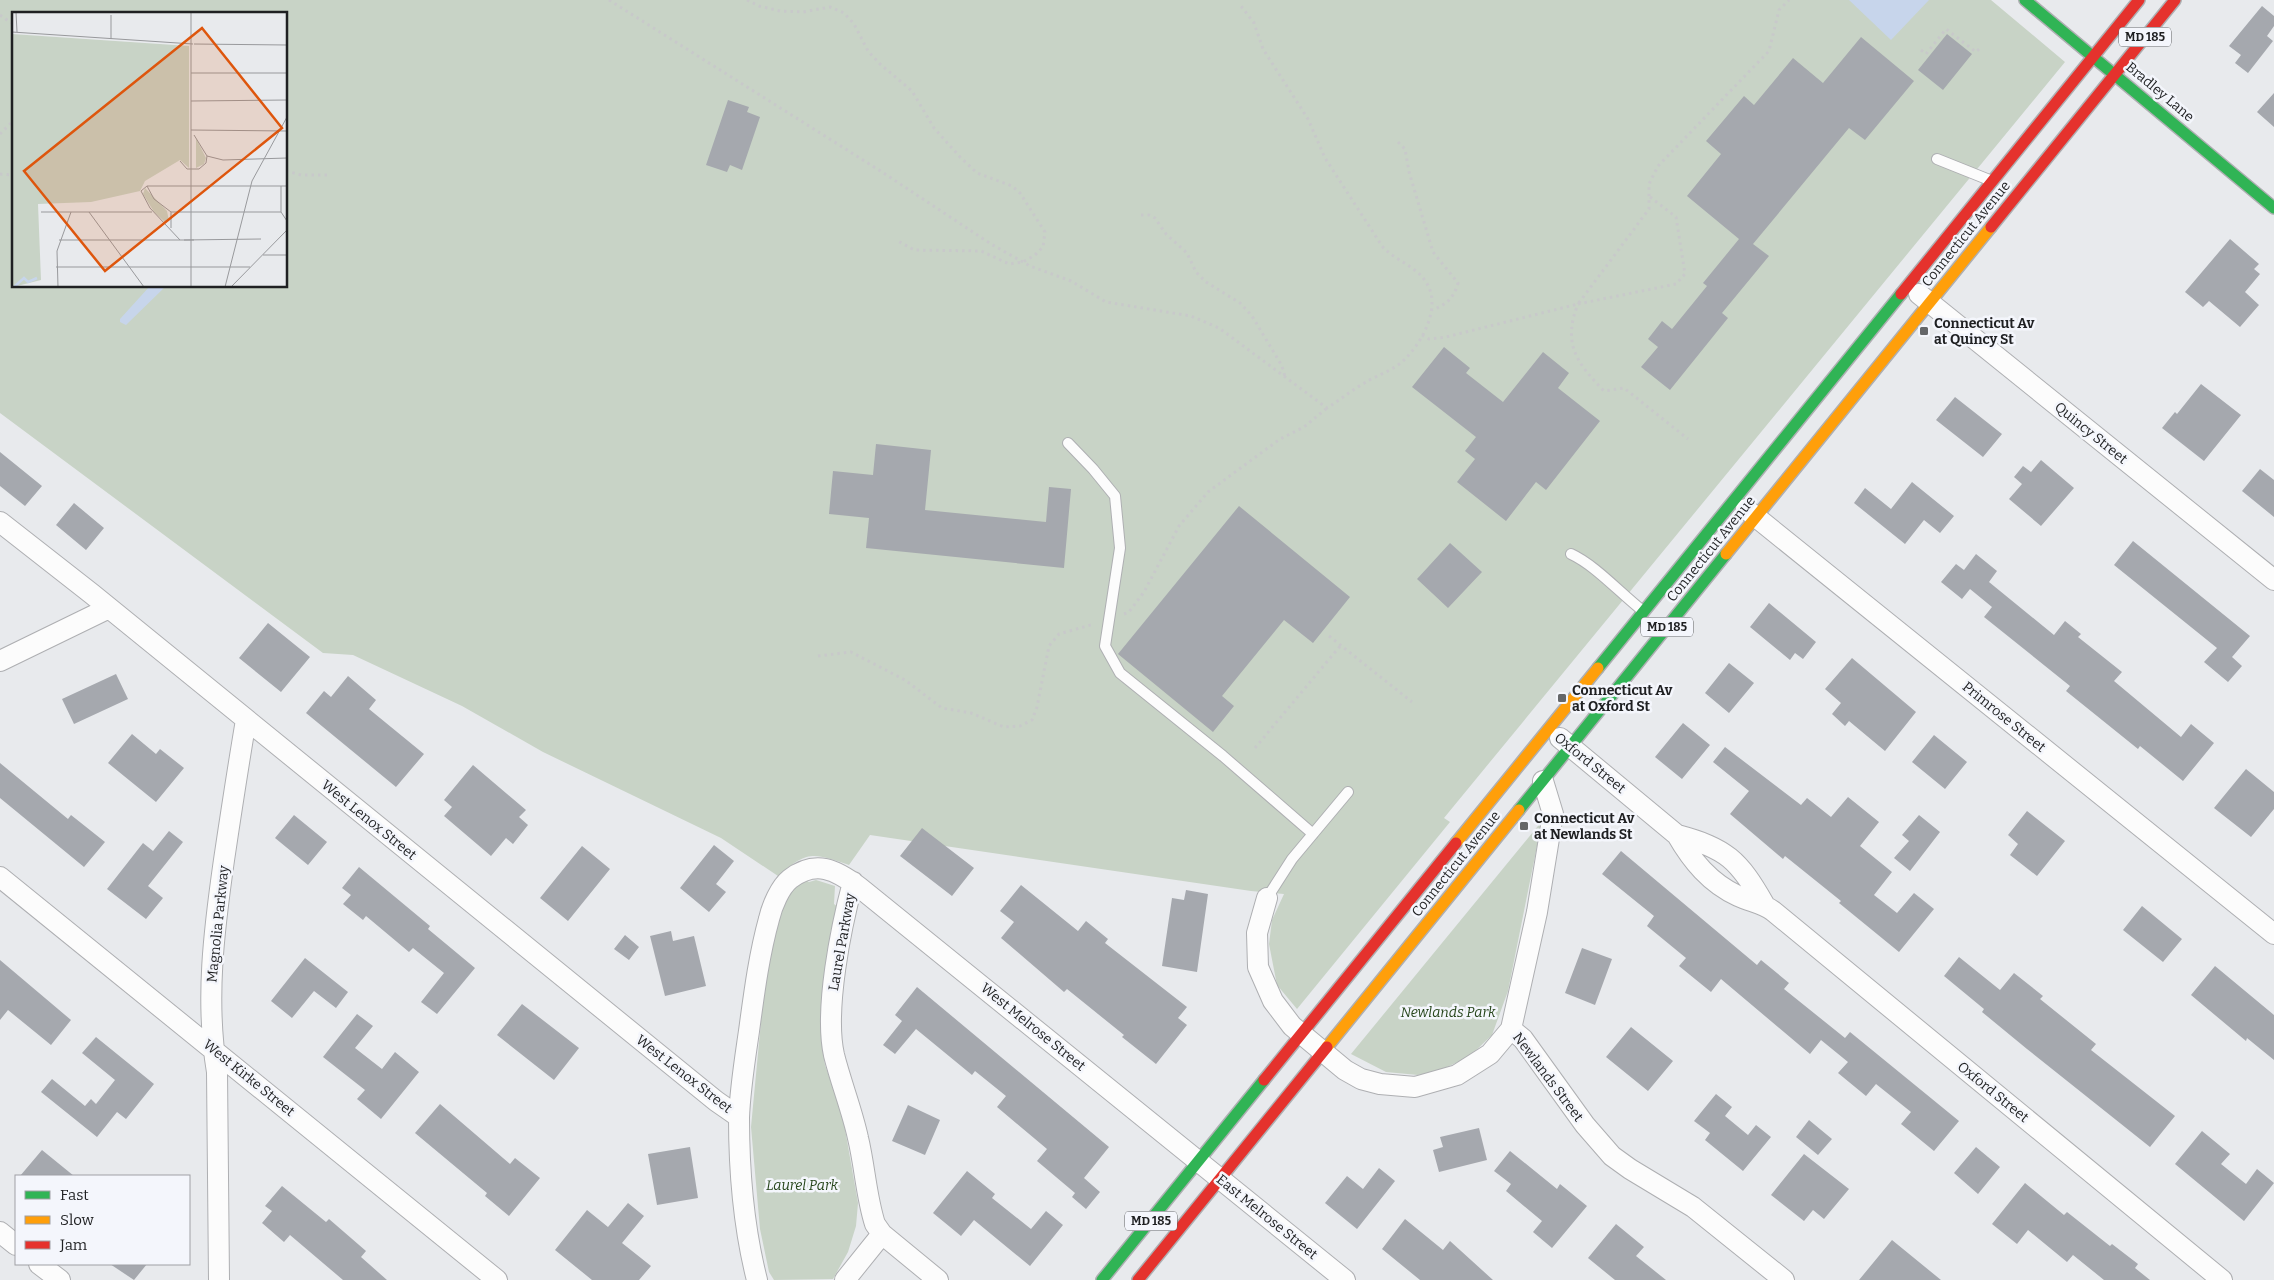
<svg xmlns="http://www.w3.org/2000/svg" width="2274" height="1280" font-family="Bitter,serif">
  <style>
    .green { fill: #c8d3c6; fill-rule: evenodd }
    .water { fill: #c7d5eb }
    .building { fill: #a5a8ae }
    .lines { fill: none; stroke-linecap: round; stroke-linejoin: round }
    .lane-casing { stroke: #aeafb2; stroke-width: 12 }
    .street-casing { stroke: #aeafb2; stroke-width: 22 }
    .fast-casing { stroke: #aeafb2; stroke-width: 14 }
    .slow-casing { stroke: #aeafb2; stroke-width: 14 }
    .jam-casing { stroke: #aeafb2; stroke-width: 14 }
    .path { stroke: #c8c9ca; stroke-width: 3; stroke-dasharray: 2.5 4; stroke-linecap: butt }
    .lane { stroke: #fcfcfc; stroke-width: 10 }
    .street { stroke: #fcfcfc; stroke-width: 20 }
    .fast { stroke: #30b455; stroke-width: 11 }
    .slow { stroke: #ff9f0a; stroke-width: 11 }
    .jam { stroke: #e5322d; stroke-width: 11 }
    .poi-dot { fill: #656769; stroke: #f4f6fc; stroke-width: 2 }
    .labels { text-anchor: middle; dominant-baseline: central; stroke-width: 5; stroke-linejoin: round; paint-order: stroke }
    .shield { fill: #f4f6fc; stroke: #5f6063; stroke-width: 1 }
    .shield-label { font-size: 12px; font-weight: bold; fill: #1f2022 }
    .street-label { font-size: 14px; fill: #1f2022; stroke: #f4f6fc }
    .poi-label { font-size: 14px; font-weight: bold; fill: #1f2022; stroke: #f4f6fc; text-anchor: start }
    .park-label { font-size: 14px; font-style: italic; fill: #27461c; stroke: #f4f6fc }
    .inset-river { fill: none; stroke: #c7d5eb; stroke-width: 2.5 }
    .inset-road { fill: none; stroke: #98999c; stroke-width: 1 }
    .view { fill: #de560d; fill-opacity: 0.15; stroke: #de560d; stroke-width: 2.5 }
    .inset-edge { fill: none; stroke: #1f2022; stroke-width: 2.5 }
  </style>
  <rect width="100%" height="100%" fill="#e8eaed"/>
  <path class="green" d="M0,0H1991L2065,62L1444,818L1450,822L1297,1009L1277,985L1269,944L1272,920L1284,894L1251,891L870,835L849,865C813,853 808,850 778,876L721,838L543,752L462,706L353,655L323,653L0,413ZM14,14H286V286H14Z
    M1542,821L1508,991L1492,1035L1469,1057L1438,1071L1418,1075L1386,1072L1351,1054Z
    M802,877L809,882L816,880L835,886L834,904L839,908L831,929L822,1005L821,1037L825,1065L842,1112L858,1203L856,1226L848,1252L833,1279L774,1280L769,1272L760,1229L751,1127L764,990L776,916L793,887Z"/>
  <path class="water" d="M1849,0H1929L1891,40Z
    M150,286H166L126,325L120,322V319Z"/>
  <path class="building" d="M2262,6L2274,16V26L2267,36L2273,41L2248,73L2235,63L2241,55L2229,46Z
    M1947,34L1972,54L1943,90L1918,70Z
    M1861,37L1914,81L1865,140L1849,128L1753,244L1769,256L1722,313L1728,318L1670,390L1641,367L1658,347L1648,339L1662,321L1672,329L1707,286L1703,283L1739,239L1687,196L1721,154L1706,141L1744,96L1754,105L1793,58L1823,83Z
    M2274,93V127L2257,112Z
    M728,100L749,107L747,112L760,117L742,170L730,165L727,172L706,165Z
    M2230,239L2259,264L2254,269L2260,274L2245,292L2259,305L2240,327L2209,301L2203,307L2185,292Z
    M1444,347L1470,368L1466,373L1503,402L1543,352L1569,373L1558,388L1600,421L1546,490L1536,482L1506,521L1457,482L1475,459L1465,451L1476,437L1412,387Z
    M2201,384L2241,415L2204,461L2162,428L2175,412L2177,414Z
    M1955,397L2002,434L1983,457L1936,420Z
    M876,444L931,450L925,510L1046,522L1049,487L1071,489L1064,568L866,548L869,518L829,514L833,471L873,475Z
    M0,452L42,486L25,506L0,486Z
    M2041,460L2074,488L2041,526L2009,499L2022,484L2014,477L2023,466L2031,472Z
    M2260,469L2274,480V517L2242,491Z
    M1912,482L1954,516L1940,533L1924,520L1905,544L1854,503L1865,488L1891,509Z
    M74,503L104,528L86,550L56,525Z
    M1239,506L1350,597L1313,643L1284,620L1222,696L1234,706L1213,732L1118,654Z
    M2133,541L2250,636L2232,657L2242,666L2228,682L2204,662L2217,648L2114,565Z
    M1450,543L1482,572L1448,608L1417,579Z
    M1976,554L1997,571L1989,582L2054,635L2065,621L2081,634L2078,637L2122,672L2114,681L2181,737L2191,724L2214,743L2183,781L2140,746L2138,749L2066,691L2070,686L1984,617L1992,607L1970,589L1962,599L1941,582L1956,564L1964,570Z
    M1769,603L1816,642L1803,659L1795,653L1790,660L1750,627Z
    M268,623L310,657L281,692L239,658Z
    M1852,658L1916,712L1885,751L1849,721L1845,726L1832,714L1841,703L1825,689Z
    M1729,663L1754,683L1729,713L1705,693Z
    M116,674L128,699L74,724L62,699Z
    M348,676L376,700L369,709L424,754L396,787L306,713L324,691L331,697Z
    M1683,723L1710,745L1682,779L1655,757Z
    M132,734L156,754L160,749L184,768L156,802L108,763Z
    M1934,735L1967,762L1945,789L1912,762Z
    M1725,747L1801,805L1807,798L1831,817L1848,797L1879,822L1860,846L1892,872L1874,895L1897,913L1914,893L1934,909L1899,952L1839,903L1841,901L1785,856L1783,859L1730,814L1749,791L1713,762Z
    M0,763L68,819L71,815L105,842L84,867L0,798Z
    M473,765L526,810L519,817L528,825L513,844L506,838L491,856L444,816L452,807L444,800Z
    M2246,769L2274,792V809L2251,837L2214,808Z
    M2027,811L2065,841L2037,876L2010,855L2018,844L2008,835Z
    M294,815L327,842L308,865L275,838Z
    M1919,815L1940,832L1910,871L1894,858L1909,841L1902,835Z
    M922,828L974,868L952,896L900,856Z
    M169,831L183,842L148,886L163,898L146,919L107,889L143,843L153,851Z
    M714,845L734,861L716,884L726,892L709,912L680,888Z
    M582,846L610,869L568,921L540,898Z
    M1621,851L1757,965L1761,960L1789,983L1784,989L1845,1038L1850,1032L1959,1121L1934,1151L1901,1124L1911,1112L1876,1084L1866,1096L1838,1073L1848,1062L1821,1040L1810,1054L1721,979L1711,992L1679,966L1686,958L1647,926L1654,916L1602,874Z
    M359,867L430,926L428,929L475,968L437,1014L421,1002L444,973L413,948L409,952L366,916L363,920L343,904L351,895L342,888Z
    M1021,885L1078,931L1086,921L1108,939L1105,943L1187,1007L1178,1018L1187,1025L1156,1064L1122,1037L1124,1035L1067,989L1064,992L1001,938L1014,922L1000,911Z
    M1186,890L1208,894L1197,972L1162,966L1172,898L1184,900Z
    M2142,906L2182,939L2163,962L2123,930Z
    M671,931L673,941L694,936L706,986L665,996L650,936Z
    M625,935L639,947L629,960L614,949Z
    M1582,948L1612,959L1595,1005L1565,993Z
    M1959,957L2000,990L2014,973L2043,996L2040,999L2096,1044L2091,1050L2175,1116L2150,1147L2027,1049L1982,1012L1984,1009L1944,976Z
    M305,958L348,992L336,1008L314,991L292,1018L271,1001Z
    M0,960L71,1020L51,1045L8,1010L0,1020Z
    M2215,966L2274,1015V1060L2247,1038L2246,1041L2191,995Z
    M917,987L1109,1147L1084,1178L1100,1192L1086,1209L1072,1197L1075,1193L1037,1161L1047,1149L997,1107L1006,1096L975,1071L972,1075L916,1029L895,1054L883,1045L902,1021L895,1015Z
    M522,1004L579,1048L554,1080L497,1035Z
    M357,1014L373,1026L355,1048L382,1069L395,1052L419,1072L381,1119L357,1099L365,1090L323,1057Z
    M1631,1027L1673,1061L1648,1091L1606,1057Z
    M96,1037L154,1084L126,1119L117,1112L97,1137L41,1092L52,1079L85,1106L91,1099L96,1104L115,1080L82,1053Z
    M1716,1094L1732,1107L1725,1116L1748,1135L1756,1125L1771,1137L1743,1171L1705,1140L1710,1133L1694,1121Z
    M440,1104L510,1164L515,1158L540,1178L509,1216L485,1196L487,1193L415,1133Z
    M908,1105L940,1120L925,1155L892,1141Z
    M1809,1120L1832,1139L1818,1155L1796,1137Z
    M1479,1128L1487,1160L1439,1172L1433,1150L1443,1147L1440,1137Z
    M2202,1131L2230,1154L2221,1164L2246,1184L2257,1169L2274,1183L2244,1221L2175,1164Z
    M690,1147L698,1198L657,1205L648,1154Z
    M1976,1147L2000,1167L1978,1194L1954,1173Z
    M42,1150L74,1176H20Z
    M1510,1151L1557,1189L1560,1184L1587,1206L1552,1248L1533,1232L1542,1221L1506,1191L1511,1184L1494,1171Z
    M1804,1154L1849,1189L1824,1219L1813,1210L1804,1221L1771,1195Z
    M1379,1168L1395,1181L1357,1229L1325,1203L1347,1176L1363,1189Z
    M967,1171L995,1194L992,1198L1031,1229L1046,1211L1063,1225L1030,1266L974,1220L961,1236L933,1213Z
    M2025,1183L2064,1215L2067,1212L2110,1246L2112,1244L2138,1264L2135,1268L2150,1280H2104L2073,1255L2067,1262L2028,1230L2017,1244L1992,1224Z
    M282,1186L326,1222L329,1219L366,1251L361,1257L387,1280H343L290,1235L284,1242L262,1223L272,1211L265,1206Z
    M628,1203L644,1216L622,1243L651,1266L639,1280H592L555,1250L587,1210L608,1227Z
    M1405,1219L1443,1250L1450,1241L1493,1280H1420L1382,1249Z
    M1616,1224L1644,1247L1636,1256L1666,1280H1615L1588,1258Z
    M1892,1240L1941,1280H1859Z
    M110,1264H147L134,1280Z"/>
  <g class="lines">
    <defs>
      <path id="lane" d="M1937,159L1992,181
        M1068,443L1093,469L1115,496L1120,548L1105,646L1120,673L1223,756L1313,834
        M1571,554C1595,565 1620,593 1643,611
        M1267,898L1292,859L1348,792"/>
      <path id="street" d="M1919,294L2274,580
        M1746,509L2274,934
        M0,522L92,594L716,1101L739,1117
        M0,661L109,608
        M1560,738L1677,835C1692,861 1710,883 1738,896C1751,902 1762,903 1773,911L2222,1280
        M1677,835C1726,848 1739,860 1764,904
        M0,877L497,1280
        M853,882C841,927 824,1010 834,1055C841,1083 852,1110 858,1138C865,1167 866,1196 875,1224L882,1234L938,1280
        M1267,898L1257,933L1258,967L1273,1001L1292,1026L1345,1070L1361,1079L1380,1084L1415,1087L1457,1075L1490,1054L1511,1029L1537,912L1553,814L1543,781
        M1511,1029L1523,1039L1585,1125L1612,1156L1630,1169L1693,1207L1784,1280
        M0,1232L16,1245
        M39,1264L60,1280
        M219,1280L217,1072C205,1001 214,930 224,860C231,813 238,767 246,720
        M757,1280C744,1229 739,1171 739,1118C740,1089 745,1059 749,1031C754,994 759,955 769,919C772,906 780,887 790,879C816,859 836,870 859,887L1345,1280
        M845,1280L882,1234"/>
      <path id="fast" d="M2025,0L2274,208
        M1598,668L1901,294
        M1519,810L1726,554
        M1102,1280L1264,1080"/>
      <path id="slow" d="M1726,554L1991,227
        M1456,843L1598,668
        M1327,1047L1519,810"/>
      <path id="jam" d="M1991,227L2175,0
        M1901,294L2139,0
        M1264,1080L1456,843
        M1138,1280L1327,1047"/>
    </defs>
    <use href="#lane" class="lane-casing"/>
    <use href="#street" class="street-casing"/>
    <use href="#fast" class="fast-casing"/>
    <use href="#slow" class="slow-casing"/>
    <use href="#jam" class="jam-casing"/>
    <path class="path" d="M609,0L882,172L991,244L1030,266L1071,281L1106,302L1191,316L1219,328L1327,408C1340,400 1352,390 1366,382C1378,375 1396,369 1405,359C1423,341 1442,306 1426,282C1415,265 1395,261 1382,246L1325,158L1308,119L1263,49L1254,23L1241,6
      M747,0L759,6L780,11L803,12L830,7L844,13L854,24L868,51L880,64L912,91L934,128L960,157L977,173L1012,186L1020,193L1045,232L1043,247L1035,255L1023,262L1009,264L981,251L914,250L898,241
      M0,15L14,25
      M1921,50L1926,54L1946,29L1976,52L1979,49
      M0,134L14,120
      M1398,142L1405,149L1409,172L1433,252L1458,283C1454,298 1446,305 1432,310
      M286,171L301,175H329
      M0,174L14,175
      M1650,197L1676,217L1685,274L1676,284L1578,304C1562,344 1577,363 1604,391L1624,388L1688,439
      M1141,215H1149L1155,218L1166,234L1187,253L1196,272L1206,282L1240,303L1252,316L1282,366L1285,377
      M1422,335L1429,339L1446,337L1578,304L1649,209V184L1658,166L1769,51L1779,10L1789,0
      M1124,614L1129,612L1144,592L1179,526L1208,492L1280,439L1304,427L1327,408
      M1329,636L1412,702
      M818,656L851,652L905,680L942,708L971,713L1004,727L1020,726L1032,720L1037,707L1049,646L1059,634L1094,624
      M1255,748L1341,645"/>
    <use href="#lane" class="lane"/>
    <use href="#street" class="street"/>
    <use href="#fast" class="fast"/>
    <use href="#slow" class="slow"/>
    <use href="#jam" class="jam"/>
  </g>
  <g class="poi-dot">
    <rect x="1919" y="326" width="10" height="10" rx="2.5"/>
    <rect x="1557" y="693" width="10" height="10" rx="2.5"/>
    <rect x="1519" y="821" width="10" height="10" rx="2.5"/>
  </g>
  <g class="labels">
    <g class="shield">
      <rect x="2119" y="27.5" width="52" height="19" rx="4"/>
      <rect x="1641" y="617.5" width="52" height="19" rx="4"/>
      <rect x="1125" y="1211.5" width="52" height="19" rx="4"/>
    </g>
    <g class="shield-label">
      <text x="2145" y="37">MD 185</text>
      <text x="1667" y="627">MD 185</text>
      <text x="1151" y="1221">MD 185</text>
    </g>
    <g class="street-label">
      <text transform="translate(2160 92) rotate(40)">Bradley Lane</text>
      <text transform="translate(1966 234) rotate(-51)">Connecticut Avenue</text>
      <text transform="translate(2091 433) rotate(39)">Quincy Street</text>
      <text transform="translate(1711 549) rotate(-51)">Connecticut Avenue</text>
      <text transform="translate(2004 717) rotate(39)">Primrose Street</text>
      <text transform="translate(1590 763) rotate(39)">Oxford Street</text>
      <text transform="translate(369 820) rotate(39)">West Lenox Street</text>
      <text transform="translate(1456 864) rotate(-51)">Connecticut Avenue</text>
      <text transform="translate(218 924) rotate(-84)">Magnolia Parkway</text>
      <text transform="translate(842 942) rotate(-80)">Laurel Parkway</text>
      <text transform="translate(1033 1027) rotate(39)">West Melrose Street</text>
      <text transform="translate(684 1074) rotate(38)">West Lenox Street</text>
      <text transform="translate(1548 1077) rotate(53)">Newlands Street</text>
      <text transform="translate(249 1078) rotate(39)">West Kirke Street</text>
      <text transform="translate(1993 1092) rotate(39)">Oxford Street</text>
      <text transform="translate(1267 1217) rotate(39)">East Melrose Street</text>
    </g>
    <g class="poi-label">
      <text x="1934" y="323">Connecticut Av<tspan x="1934" dy="16">at Quincy St</tspan></text>
      <text x="1572" y="690">Connecticut Av<tspan x="1572" dy="16">at Oxford St</tspan></text>
      <text x="1534" y="818">Connecticut Av<tspan x="1534" dy="16">at Newlands St</tspan></text>
    </g>
    <g class="park-label">
      <text x="1448" y="1012">Newlands Park</text>
      <text x="802" y="1185">Laurel Park</text>
    </g>
  </g>
  <g transform="translate(12 12)">
    <rect width="275" height="275" fill="#e8eaed"/>
    <path d="M0,22L177,34V156L168,148L133,169L128,179L79,190L26,192L29,268L1,275ZM184,126L194,146L192,152L184,156ZM133,176L155,199L157,209L153,210L142,200L131,182Z" fill="#c8d3c6"/>
    <path class="inset-river" d="M2,275L12,266L16,270L25,266"/>
    <path class="inset-road" d="M4,0L5,20M179,0V275M99,3V27M0,20L181,32M182,32L275,33M179,61H275M179,89L275,88M179,118L275,119M182,123L195,144M195,144L211,148L275,146M168,149L175,157H187L194,151L195,144M135,174H275M135,174L129,179L138,196L168,228M135,174L142,187L159,200M269,174V200L275,209M29,200H140M77,200L132,275M159,200H269M159,200V216M47,228H182M172,228L249,227M251,243H275M44,255H238M46,275L45,239L59,200M213,275L240,169L275,105M219,275L275,218"/>
    <path class="view" d="M190,16L270,116L93,259L12,159Z"/>
    <rect width="275" height="275" class="inset-edge"/>
  </g>
  <rect x="15" y="1175" width="175" height="90" fill="#f4f6fc" stroke="#9fa0a5"/>
  <rect x="25" y="1191" width="25" height="8" fill="#30b455" stroke="#9fa0a5"/>
  <text x="60" y="1200" font-size="15" fill="#1f2022">Fast</text>
  <rect x="25" y="1216" width="25" height="8" fill="#ff9f0a" stroke="#9fa0a5"/>
  <text x="60" y="1225" font-size="15" fill="#1f2022">Slow</text>
  <rect x="25" y="1241" width="25" height="8" fill="#e5322d" stroke="#9fa0a5"/>
  <text x="60" y="1250" font-size="15" fill="#1f2022">Jam</text>
</svg>
